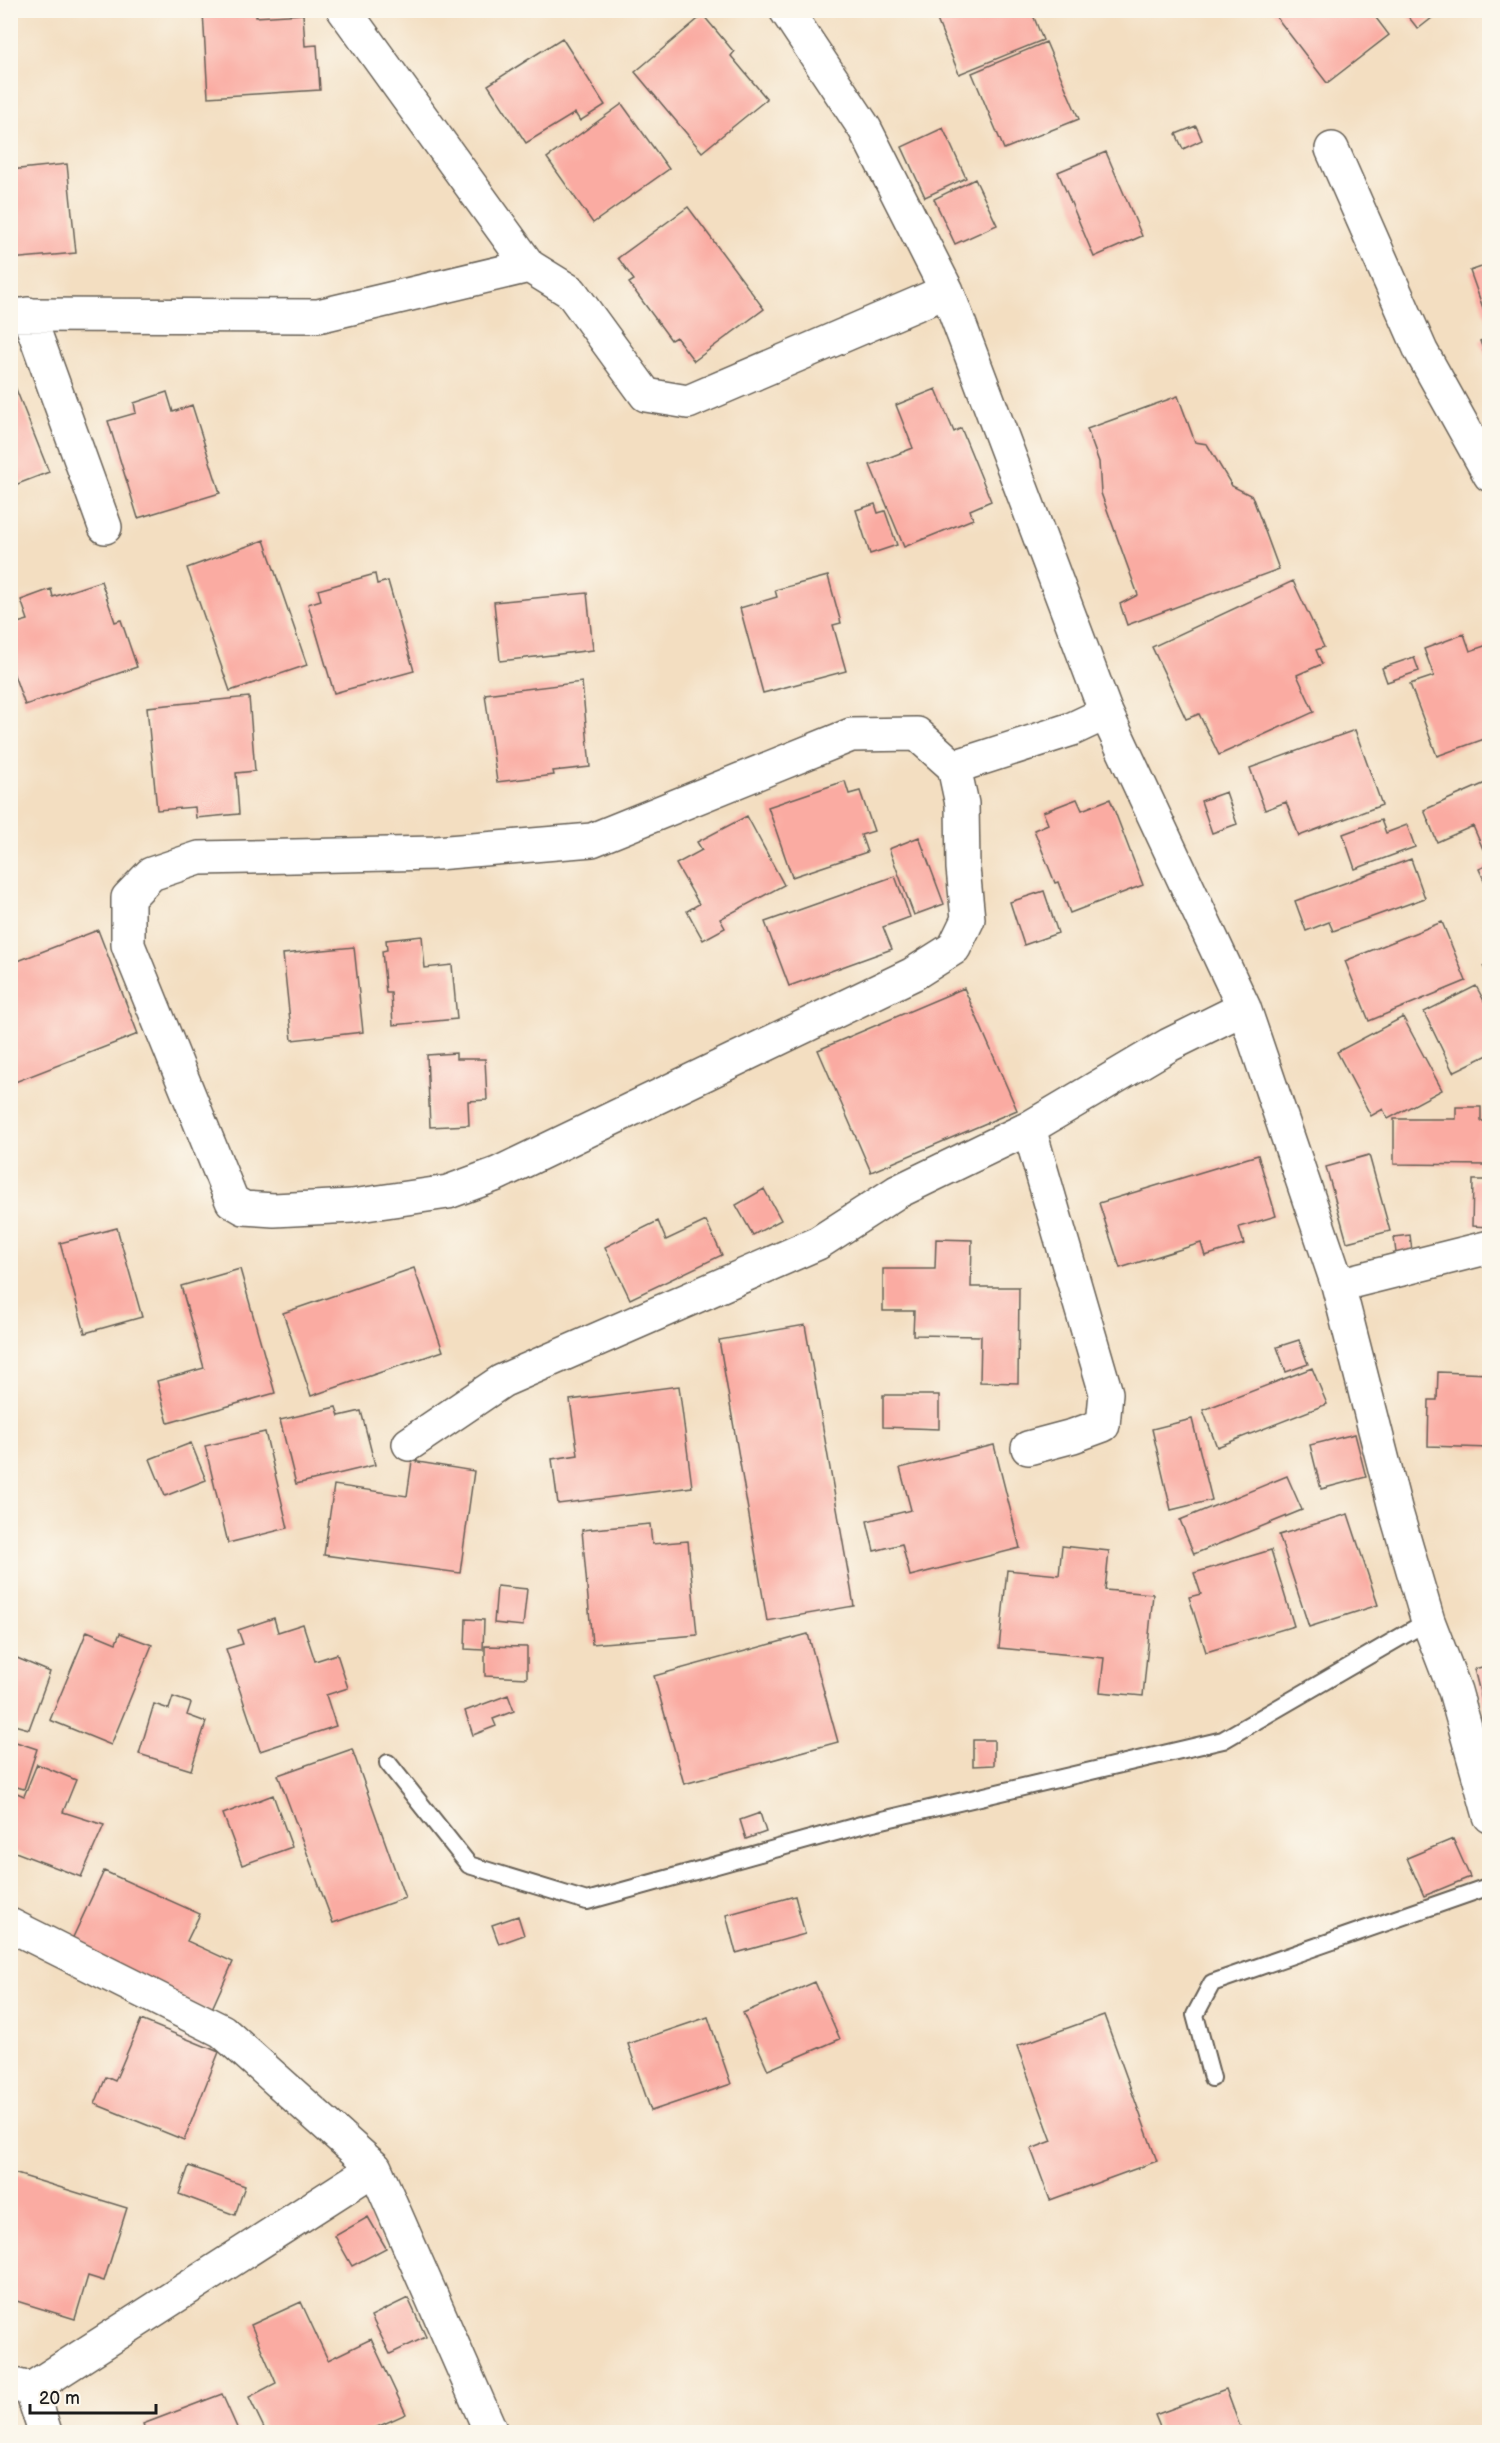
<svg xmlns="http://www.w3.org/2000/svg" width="1500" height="2443" font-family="'Balsamiq Sans',sans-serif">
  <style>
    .building { fill: #faaba2 }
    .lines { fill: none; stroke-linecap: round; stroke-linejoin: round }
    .lane-casing { stroke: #676056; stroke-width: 20 }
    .street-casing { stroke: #676056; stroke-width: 36 }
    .lane { stroke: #fff; stroke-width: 16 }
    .street { stroke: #fff; stroke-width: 33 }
  </style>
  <rect width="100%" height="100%" fill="#fbf7ec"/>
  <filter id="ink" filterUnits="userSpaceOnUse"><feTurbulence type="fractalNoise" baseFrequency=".0167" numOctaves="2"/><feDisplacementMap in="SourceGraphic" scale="12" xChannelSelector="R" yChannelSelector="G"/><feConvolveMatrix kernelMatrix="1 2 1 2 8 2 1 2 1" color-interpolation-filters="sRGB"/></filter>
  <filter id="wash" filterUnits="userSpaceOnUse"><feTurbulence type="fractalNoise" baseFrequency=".008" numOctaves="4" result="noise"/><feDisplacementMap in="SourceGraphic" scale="24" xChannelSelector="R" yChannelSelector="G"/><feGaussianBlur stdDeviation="1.35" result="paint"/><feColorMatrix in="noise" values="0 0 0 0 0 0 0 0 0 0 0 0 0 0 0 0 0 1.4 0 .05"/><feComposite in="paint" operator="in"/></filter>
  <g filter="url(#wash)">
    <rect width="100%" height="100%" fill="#f3dec1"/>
    <g id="blocks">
      <path class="building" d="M256,10V17L303,14L305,46L317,45L320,90L208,97L203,12Z
        M933,10H1031L1043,40L959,74Z
        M1271,10H1370L1389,35L1327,83Z
        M1403,10H1442L1418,29Z
        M703,15L734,52L731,56L767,99L702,152L635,72Z
        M562,38L605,105L580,121L575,113L526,143L488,85Z
        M1046,42L1079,119L1004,149L972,73Z
        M622,104L669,169L593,223L547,158Z
        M1196,126L1202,140L1183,149L1176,134Z
        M943,128L966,178L925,197L902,147Z
        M1106,152L1142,236L1094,257L1058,172Z
        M67,164L76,253L10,259V170Z
        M975,179L997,225L955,244L934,199Z
        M688,207L764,309L694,361L676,337L671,340L629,283L634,280L618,258Z
        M1490,264V325H1489L1470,271Z
        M1490,337V365H1489L1480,341Z
        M10,374L49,472L10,487Z
        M936,389L954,432L961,428L991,501L970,510L973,519L904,547L870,465L913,448L896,405Z
        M167,392L173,412L192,405L220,493L138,518L108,421L136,413L134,403Z
        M1178,396L1195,442L1207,444L1232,486L1252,496L1279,569L1127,625L1120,604L1138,595L1101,493L1099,462L1087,429Z
        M875,504L878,513L885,511L897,545L870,554L856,510Z
        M264,540L307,665L230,691L187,568Z
        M375,574L377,584L388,581L414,671L334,693L308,604L321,600L318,590Z
        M828,576L841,623L833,625L846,671L763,693L740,608L777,597L775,590Z
        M101,581L115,622L121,620L137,667L25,705L10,664V625L28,620L21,600L51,589L53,597Z
        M1293,581L1324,647L1316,650L1322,664L1297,675L1314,712L1219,755L1199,714L1186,719L1152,647Z
        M587,593L593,650L500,661L494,602Z
        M1464,634L1470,651L1490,644V737L1437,756L1410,684L1434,676L1424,649Z
        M1414,657L1419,671L1387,682L1382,668Z
        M582,682L590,767L553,771L554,775L497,782L485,694Z
        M249,697L255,771L236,773L239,814L196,818L195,807L157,810L147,707Z
        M1355,730L1382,805L1299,836L1286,802L1265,810L1250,768Z
        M845,781L849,794L860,791L874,831L861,835L867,852L792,877L768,807Z
        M1490,781V846L1483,849L1473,826L1437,842L1424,810Z
        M1226,792L1237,824L1212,833L1201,801Z
        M1077,799L1082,810L1110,799L1143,885L1070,913L1058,882L1055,883L1034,830L1048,824L1043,812Z
        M747,816L784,885L720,919L725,928L703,940L687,911L699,904L676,864L702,850L697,842Z
        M1381,820L1386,833L1407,825L1415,847L1355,869L1343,834Z
        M919,837L944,904L914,915L889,849Z
        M1411,859L1425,898L1333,931L1329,922L1306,931L1295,901Z
        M1490,864V893L1479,869Z
        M895,876L910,917L883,927L892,949L789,986L765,922Z
        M1044,891L1058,933L1024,945L1010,902Z
        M1442,922L1466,981L1369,1021L1345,961Z
        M98,930L138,1034L10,1084V964Z
        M422,936L425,968L452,965L457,1019L393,1025L391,993H386L382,951L387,950L386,940Z
        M354,947L363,1032L292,1040L283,954Z
        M1490,963V980L1483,966Z
        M1476,986L1490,1012V1054L1453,1072L1424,1012Z
        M964,988L1017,1110L871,1172L818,1050Z
        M1403,1017L1442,1090L1388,1119L1383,1109L1371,1116L1337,1052Z
        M456,1053V1059H485L487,1100L468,1101L469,1125L430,1127L427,1055Z
        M1456,1107H1481V1121H1490V1165L1394,1164V1119H1456Z
        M1258,1155L1276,1216L1239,1227L1244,1244L1205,1256L1201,1243L1120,1268L1099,1203Z
        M1369,1155L1390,1231L1347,1242L1326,1167Z
        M1473,1180H1490V1227L1472,1226Z
        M764,1189L781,1220L753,1235L736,1205Z
        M658,1221L666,1240L706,1221L722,1255L630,1299L605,1247Z
        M117,1228L142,1317L85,1333L60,1243Z
        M1410,1235L1412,1251L1396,1253L1394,1237Z
        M936,1239L972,1240L971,1287H1019L1018,1383L980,1382L981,1336L913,1335L914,1311H883V1269H935Z
        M414,1268L443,1351L311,1396L283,1313Z
        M240,1269L275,1393L168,1423L157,1381L204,1368L181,1286Z
        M805,1325L854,1606L767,1621L719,1340Z
        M1299,1340L1308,1364L1286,1372L1277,1347Z
        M1312,1368L1327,1404L1217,1447L1203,1410Z
        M1438,1372L1490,1374V1448L1428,1446L1429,1400H1437Z
        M679,1386L692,1487L558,1504L552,1459L578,1455L570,1400Z
        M883,1395H939V1429L883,1427Z
        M336,1407L339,1416L361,1411L375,1465L296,1484L280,1420Z
        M1192,1419L1212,1500L1171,1510L1152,1429Z
        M265,1432L288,1528L228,1543L205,1446Z
        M1355,1434L1366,1477L1321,1489L1310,1445Z
        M191,1443L206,1480L165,1496L150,1459Z
        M994,1445L1020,1548L910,1576L902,1544L874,1551L867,1521L911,1510L900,1468Z
        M412,1461L474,1471L460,1573L324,1555L334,1485L407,1496Z
        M1287,1476L1302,1510L1194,1554L1180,1520Z
        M1348,1514L1378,1605L1309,1627L1279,1535Z
        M650,1524L652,1544L688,1541L697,1635L592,1644L582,1530Z
        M1062,1546L1109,1551L1105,1590L1153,1594L1143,1696L1100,1692L1104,1658L999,1648L1007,1570L1059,1575Z
        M1271,1550L1294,1626L1206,1652L1189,1597L1201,1594L1194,1573Z
        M497,1586L527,1589L523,1626L494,1623Z
        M274,1618L278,1632L303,1624L315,1661L337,1654L348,1688L326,1695L336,1726L260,1751L226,1649L243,1644L238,1630Z
        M466,1619L484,1620L483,1650L465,1649Z
        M87,1631L116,1643L120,1633L152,1645L111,1745L50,1720Z
        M808,1634L838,1742L684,1784L654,1676Z
        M485,1646L527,1647V1678L485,1676Z
        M10,1655L50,1672L29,1729L10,1724Z
        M1490,1665V1728H1489L1474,1669Z
        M508,1695L514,1711L493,1719L496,1726L473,1735L465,1711Z
        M173,1697L191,1703L187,1715L206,1722L191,1770L139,1754L154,1704L169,1709Z
        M10,1740L37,1749L24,1789L10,1785Z
        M973,1740H994V1765L973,1766Z
        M352,1749L405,1898L333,1923L278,1775Z
        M37,1764L76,1780L63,1812L104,1825L81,1877L10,1850V1790L24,1796Z
        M273,1795L292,1847L242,1865L223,1814Z
        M760,1813L766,1832L746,1839L740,1820Z
        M1453,1839L1470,1877L1424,1896L1407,1858Z
        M104,1871L200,1914L187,1941L233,1962L210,2013L68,1948Z
        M795,1896L805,1934L736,1953L726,1915Z
        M518,1916L524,1935L499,1944L492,1925Z
        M815,1982L840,2039L768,2070L743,2013Z
        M1104,2015L1157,2161L1050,2200L1031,2149L1052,2141L1017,2046Z
        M708,2017L731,2084L651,2111L628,2044Z
        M141,2020L219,2052L184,2140L95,2104L106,2077L115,2081Z
        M189,2166L245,2186L235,2215L179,2194Z
        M10,2172L127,2208L104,2281L88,2276L75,2319L10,2299Z
        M368,2217L386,2248L352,2266L335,2236Z
        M408,2298L426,2337L390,2354L371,2316Z
        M301,2302L328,2360L371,2339L406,2414L366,2432H266L249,2397L276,2383L251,2325Z
        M1226,2389L1242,2432H1162L1155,2415Z
        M222,2394L239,2432H146L143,2424Z"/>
    </g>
  </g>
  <g filter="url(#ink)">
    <use href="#blocks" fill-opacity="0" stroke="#676056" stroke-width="1.5"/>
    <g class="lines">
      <defs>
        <path id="lane" d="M388,1763L469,1865L587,1901L861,1825L1223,1740L1428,1621
          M1212,2078L1195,2015L1212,1983L1490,1886"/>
        <path id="street" d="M344,10L529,266
          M786,10L865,129L947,291L1106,713L1244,1008L1338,1285L1396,1512L1428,1621L1455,1691L1490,1816
          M1332,149L1421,351L1490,475
          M28,314L105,527
          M10,315L318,316L529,266L571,292L646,395L688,402L947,291
          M917,734L954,767L962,804L963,868L968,919L954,948L913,974L497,1174L448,1192L352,1206L274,1210L244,1208L232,1201L128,945V898L151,874L199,858L436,853L592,840L851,735Z
          M954,767L1072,729L1106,713
          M1338,1285L1490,1247
          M409,1444L502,1381L818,1243L897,1192L1029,1128L1169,1045L1244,1008
          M1028,1448L1073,1436L1103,1425L1106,1393L1029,1128
          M10,1925L222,2031L375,2168L491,2432
          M10,2384L31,2389L45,2432
          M31,2389L375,2168"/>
      </defs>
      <use href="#lane" class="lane-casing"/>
      <use href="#street" class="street-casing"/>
      <use href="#lane" class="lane"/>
      <use href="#street" class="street"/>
    </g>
  </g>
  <rect width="1500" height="2443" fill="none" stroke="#fbf7ec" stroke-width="36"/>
  <path d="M30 2404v9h126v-9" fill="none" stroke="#1c1c1c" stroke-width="3"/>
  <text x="39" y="2404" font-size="18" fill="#1c1c1c" stroke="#fbf7ec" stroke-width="4.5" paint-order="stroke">20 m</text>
</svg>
